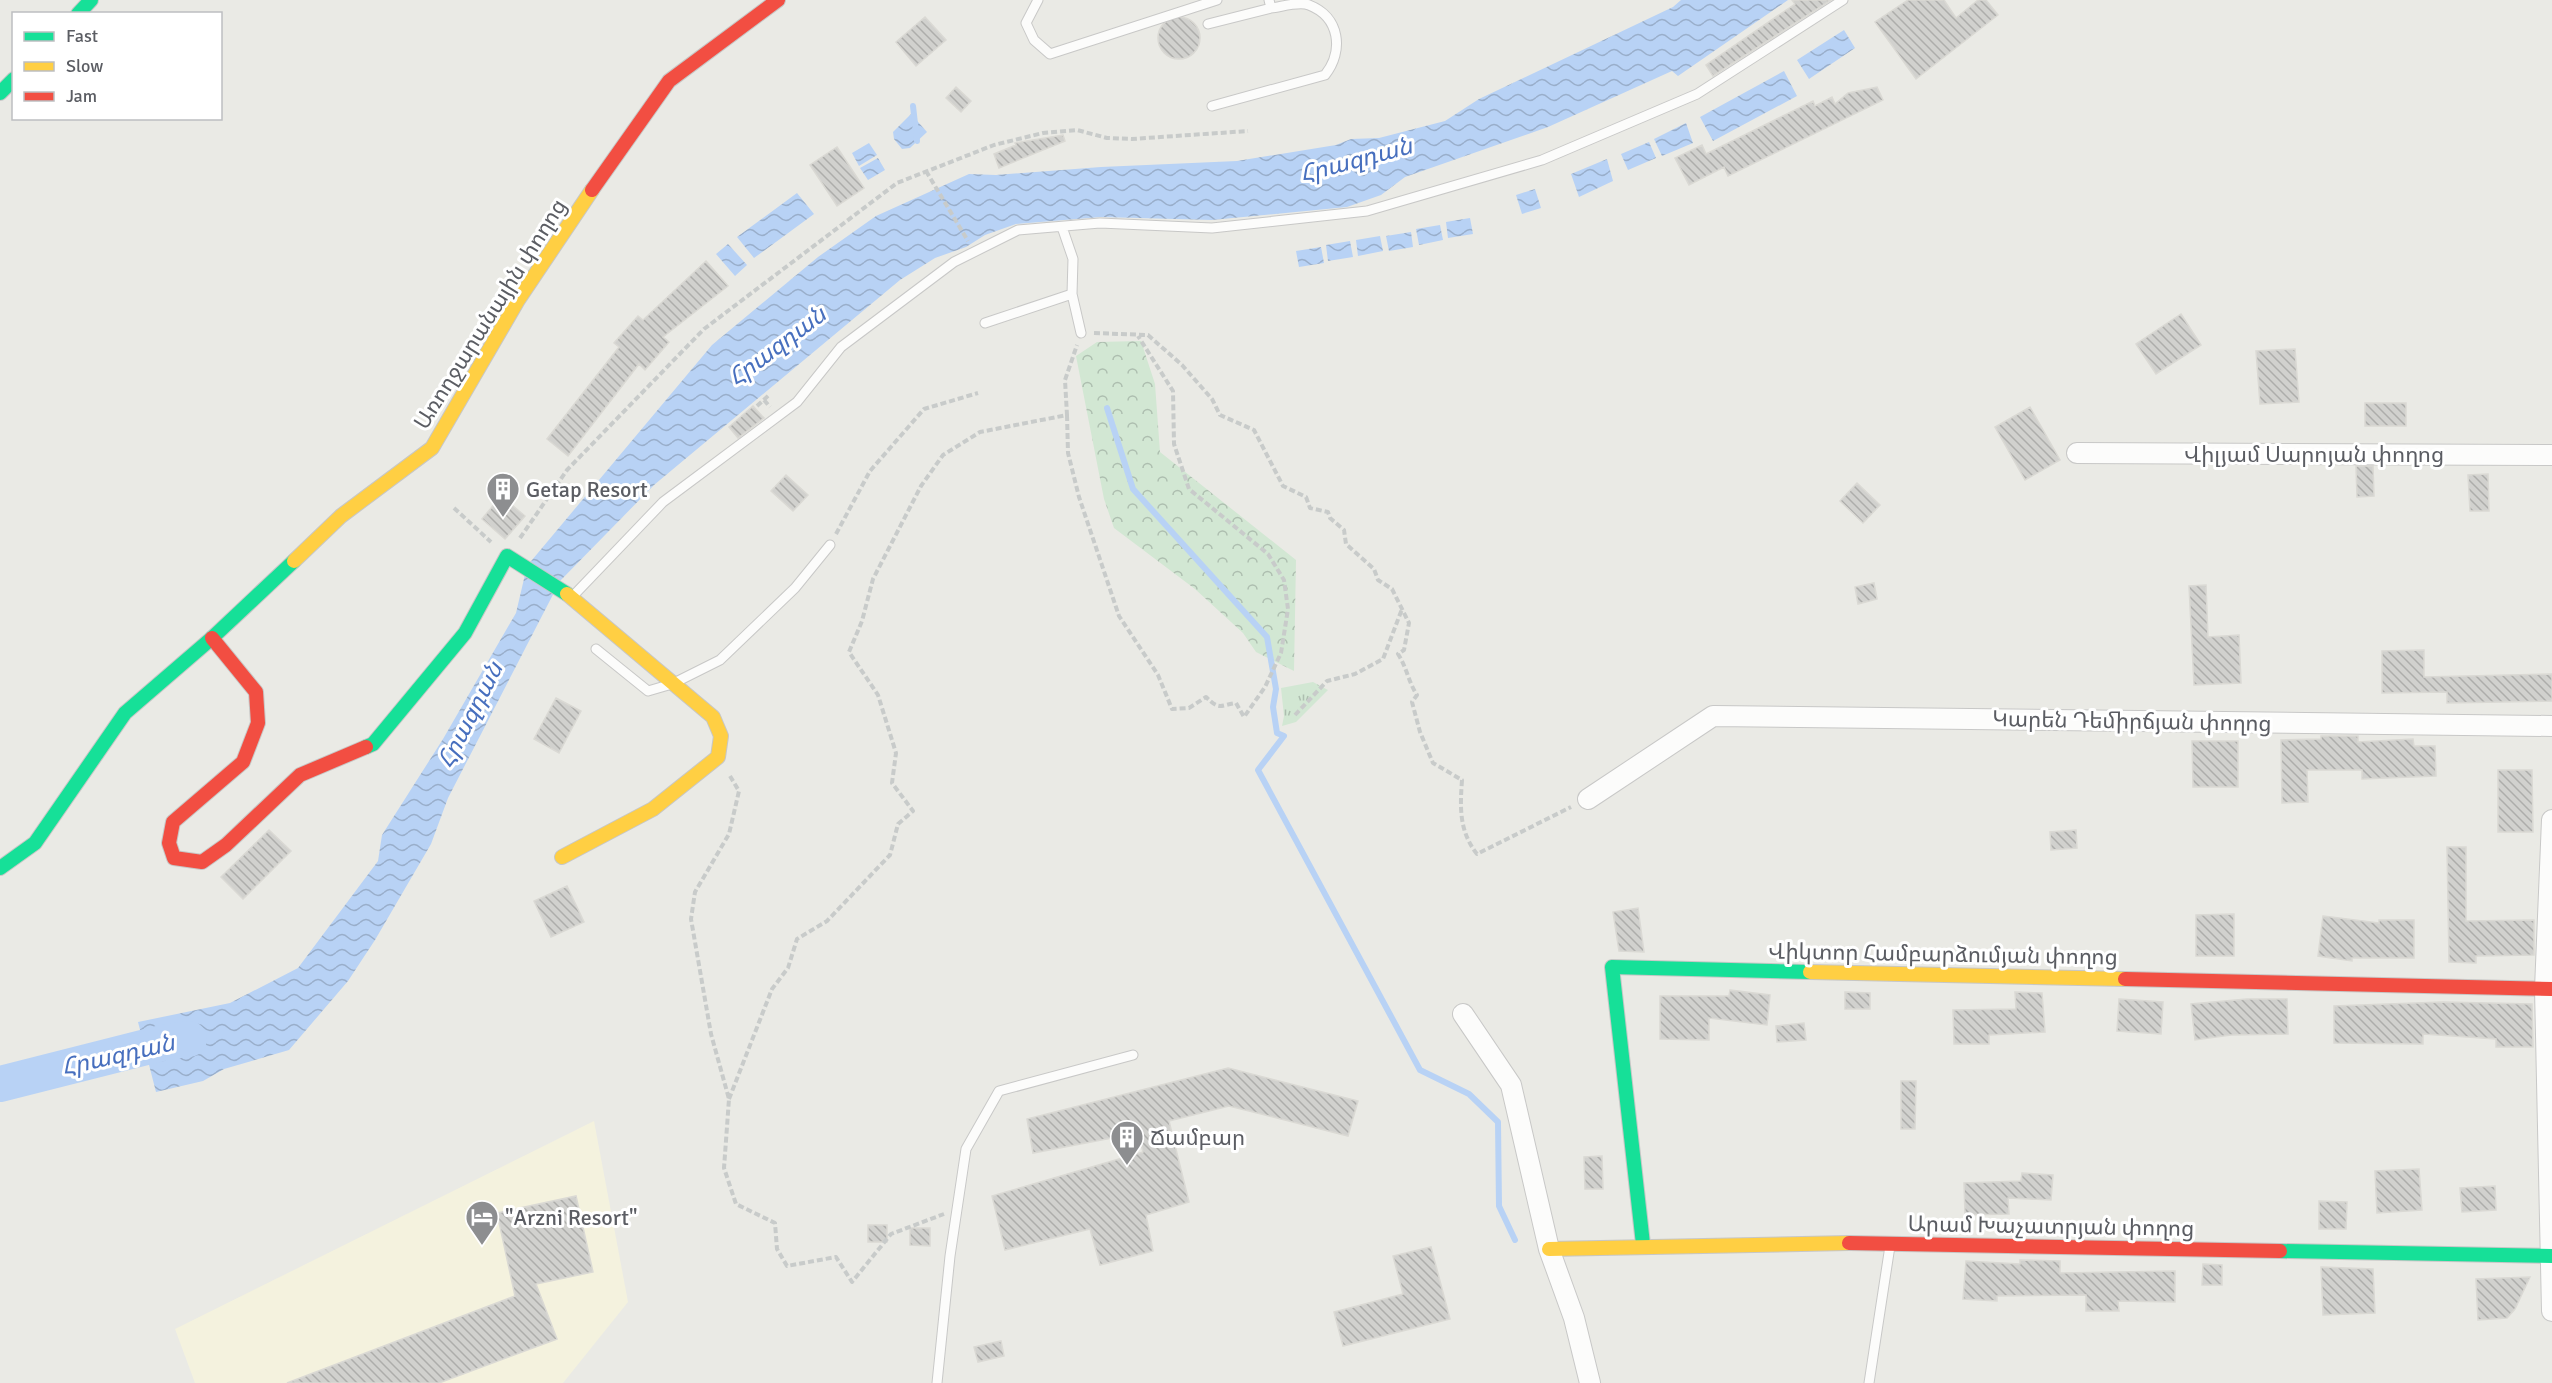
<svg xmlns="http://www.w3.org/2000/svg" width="2552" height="1383" font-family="Signika,'Noto Sans Armenian',sans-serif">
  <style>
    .commercial { fill: #f4f2de }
    .grass { fill: url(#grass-tufts) }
    .forest { fill: url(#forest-crowns) }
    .water { fill: url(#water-waves) }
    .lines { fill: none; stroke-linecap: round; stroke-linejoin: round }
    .stream { stroke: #b8d2f5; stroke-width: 6 }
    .river { stroke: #b8d2f5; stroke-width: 36 }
    .building { fill: url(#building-back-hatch); stroke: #dad9d4; stroke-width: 1.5 }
    .lane-casing { stroke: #c8c8c7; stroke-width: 11 }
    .street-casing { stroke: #c8c8c7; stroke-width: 22 }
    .fast-casing { stroke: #c7c7c6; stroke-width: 16 }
    .slow-casing { stroke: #c7c7c6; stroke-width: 16 }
    .jam-casing { stroke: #c7c7c6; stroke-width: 16 }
    .path { stroke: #c8cbca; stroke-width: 4; stroke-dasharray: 6 3; stroke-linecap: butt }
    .lane { stroke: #fcfcfb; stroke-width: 9 }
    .street { stroke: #fcfcfb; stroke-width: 20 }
    .fast { stroke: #16e098; stroke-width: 14 }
    .slow { stroke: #ffcf43; stroke-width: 14 }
    .jam { stroke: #f24e42; stroke-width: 14 }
    .labels { text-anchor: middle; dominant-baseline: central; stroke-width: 6; stroke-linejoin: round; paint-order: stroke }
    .street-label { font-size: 22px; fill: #5b5d63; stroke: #fff }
    .poi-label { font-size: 22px; fill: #5b5d63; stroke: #fff; text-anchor: start }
    .water-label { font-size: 24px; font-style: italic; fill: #476fbe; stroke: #fff }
  </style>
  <defs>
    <pattern id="grass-tufts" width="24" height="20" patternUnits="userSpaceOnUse" patternTransform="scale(1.5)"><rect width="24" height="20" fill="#d2e7d3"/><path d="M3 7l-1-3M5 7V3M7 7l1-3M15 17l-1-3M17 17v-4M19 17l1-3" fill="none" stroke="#adbeaf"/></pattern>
    <pattern id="forest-crowns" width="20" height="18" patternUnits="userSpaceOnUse" patternTransform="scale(1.5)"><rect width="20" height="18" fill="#d2e7d3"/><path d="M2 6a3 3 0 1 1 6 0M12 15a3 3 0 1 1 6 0" fill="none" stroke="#adbeaf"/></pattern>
    <pattern id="water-waves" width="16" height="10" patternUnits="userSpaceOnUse" patternTransform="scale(1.5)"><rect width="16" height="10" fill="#b8d2f5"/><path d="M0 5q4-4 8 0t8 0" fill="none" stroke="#99aeca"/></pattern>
    <pattern id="building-back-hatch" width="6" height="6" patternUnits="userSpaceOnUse" patternTransform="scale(1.5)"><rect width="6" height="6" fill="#d1d1ce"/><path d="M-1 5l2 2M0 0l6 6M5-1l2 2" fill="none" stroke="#adadab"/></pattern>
  </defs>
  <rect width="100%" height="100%" fill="#eaeae5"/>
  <path class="commercial" d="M594,1121L628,1302L563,1383H195L175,1329Z"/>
  <path class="grass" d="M1313,682L1328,690L1296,722L1282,726L1284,716L1281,688Z"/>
  <path class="forest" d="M1141,341L1155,384L1160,452L1296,560L1294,671L1256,652L1243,633L1195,589L1114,528L1104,499L1076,356L1097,342Z"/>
  <path class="water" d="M1681,0H1788L1678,76L1672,71L1548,127L1405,177L1381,195L1347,207L1212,220L1101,217L1016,224L985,235L966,247L935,258L900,280L654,485L560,581L448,798L431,844L375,940L348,981L289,1050L224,1069L203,1081L156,1092L138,1022L230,1003L298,968L378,861L382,835L443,739L516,613L527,566L712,345L818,257L876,216L969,174L996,175L1101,167L1237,161L1336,145L1351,139L1379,138L1445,121L1479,99L1673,7Z
    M1844,30L1855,48L1809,79L1797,60Z
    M1784,71L1797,96L1713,141L1700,117Z
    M911,114L927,132L910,148L902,149L894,139L893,132Z
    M1686,123L1693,143L1662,156L1654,139Z
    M1649,142L1656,158L1628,170L1621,154Z
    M869,143L877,155L859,166L852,153Z
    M878,158L885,170L868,180L860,168Z
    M1607,159L1613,181L1579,197L1571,174Z
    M1535,189L1541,208L1522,214L1516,195Z
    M797,193L814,214L754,258L737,237Z
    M1470,218L1473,234L1448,238L1446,222Z
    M1440,225L1443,240L1419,245L1416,229Z
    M1411,232L1413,247L1389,251L1386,236Z
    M1380,236L1383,251L1358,256L1356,240Z
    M1350,241L1353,257L1328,261L1326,245Z
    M728,244L747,265L735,276L716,254Z
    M1321,247L1324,263L1299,267L1296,251Z"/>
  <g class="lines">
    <path class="stream" d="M913,106L917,141
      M1107,408L1133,489L1267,637L1276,689L1273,707L1277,733L1284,736L1258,770L1420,1070L1469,1094L1498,1122L1499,1206L1515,1240"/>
    <path class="river" d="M0,1084L166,1042L189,1039"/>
  </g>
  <path class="building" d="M1792,0H1831L1713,76L1706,65L1795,4Z
    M1908,0H1944L1956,18L1978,0H1986L1998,15L1916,79L1875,22Z
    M1158 38a21 21 0 1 1 42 0a21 21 0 1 1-42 0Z
    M925,17L946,40L916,66L896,42Z
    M956,87L971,101L961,112L946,98Z
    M1877,87L1883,100L1728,176L1724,167L1689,185L1675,158L1702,145L1706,154L1813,101L1815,106L1832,97L1835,104L1848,93Z
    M1063,135L1065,141L999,168L994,154L1016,145L1015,143Z
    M837,147L864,188L837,206L810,165Z
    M706,261L728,286L663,337L669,342L645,370L639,364L568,456L547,439L619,347L614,343L638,316L643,320Z
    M2181,314L2201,345L2156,374L2136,344Z
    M2295,349L2299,402L2260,404L2256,351Z
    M2365,403H2406V426H2365Z
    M753,406L764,418L738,438L729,427Z
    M2030,407L2060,460L2025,480L1995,427Z
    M2356,466H2373L2374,496L2357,497Z
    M2488,474L2489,511H2470L2468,475Z
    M786,475L808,495L793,511L771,491Z
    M1857,483L1880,505L1863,523L1840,501Z
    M501,496L525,516L505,539L482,519Z
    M1874,583L1877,599L1858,604L1855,587Z
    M2206,585L2208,637L2239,635L2241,683L2194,685L2189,586Z
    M2424,650V677L2552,674V701L2447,703V692L2382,693V651Z
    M556,698L581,711L559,753L534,739Z
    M2321,736H2358V742L2413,739L2414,746H2435L2436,776L2362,779V770H2307L2308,802L2282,803L2281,740L2321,739Z
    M2192,741H2238V787H2193Z
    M2498,770H2532L2533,832H2498Z
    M269,830L291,851L243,899L221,877Z
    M2076,830L2077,848L2051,850L2050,832Z
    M2447,847H2466V921L2534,920V955L2476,956V963L2449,962Z
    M567,886L584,922L551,937L534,901Z
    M1638,908L1644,952L1619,951L1613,912Z
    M2234,914V956H2196V915Z
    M2323,916L2379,923V920H2414V958H2352V961L2318,956Z
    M1730,990L1770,995L1767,1025L1709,1018V1040L1660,1039V996H1729Z
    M1845,992L1870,993V1009H1845Z
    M2015,992L2042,993L2045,1032L1989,1035V1044H1954L1953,1010L2016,1009Z
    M2119,999L2163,1002L2161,1034L2117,1031Z
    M2247,999H2287L2288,1034L2231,1035L2195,1040L2191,1004Z
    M2443,1002L2532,1004L2533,1047H2496V1039L2423,1034V1044L2334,1043V1006Z
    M1804,1023L1806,1040L1777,1042L1776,1026Z
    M1228,1068L1358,1101L1348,1136L1229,1106L1169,1121L1189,1202L1146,1215L1153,1251L1100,1265L1090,1229L1005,1250L992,1196L1143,1152L1138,1133L1033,1153L1027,1119Z
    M1901,1081H1916L1915,1129H1901Z
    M1602,1156L1603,1189H1585L1584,1157Z
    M2419,1169L2422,1210L2377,1213L2375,1171Z
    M2022,1173L2053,1175L2051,1200L2008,1198L2009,1214L1965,1215L1964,1183L2021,1181Z
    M2495,1186L2496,1210L2462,1212L2460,1188Z
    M576,1196L593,1272L536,1284L557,1339L439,1383H287L515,1296L497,1213Z
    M2319,1201L2347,1202L2346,1229H2319Z
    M868,1225H887V1242H868Z
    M910,1228H930V1246L910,1245Z
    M1431,1247L1450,1319L1343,1346L1334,1312L1403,1294L1393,1256Z
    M2020,1260L2060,1261V1273L2175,1271V1302L2118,1301L2119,1311H2086V1295L1997,1296V1301L1963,1299L1966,1261L2020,1264Z
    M2203,1264L2222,1265V1285H2202Z
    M2321,1267L2373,1269L2375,1313L2323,1315Z
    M2530,1277L2515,1309L2507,1318L2478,1320L2476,1279Z
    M1001,1341L1004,1356L978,1362L974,1347Z"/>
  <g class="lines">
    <defs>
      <path id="lane" d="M1038,0L1026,23L1034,40L1050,54L1217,0
        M1208,24L1271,8
        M1212,106L1325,75C1344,51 1340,17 1309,5C1299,1 1281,7 1271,8L1269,0
        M1062,227L1073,259L1072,294L1081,333
        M985,323L1072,294
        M573,596L663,502L797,402L841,347L954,262L1018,230L1100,223L1212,228L1367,211L1542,160L1697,94L1843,0
        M596,649L648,691L672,684L720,660L795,588L830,545
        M937,1383L950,1256L966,1149L999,1091L1133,1055
        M1869,1383L1890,1246"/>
      <path id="street" d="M2077,453L2552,455
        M1588,799L1713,716L2552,726
        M2552,820L2545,989L2552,1311
        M1463,1014L1511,1085L1549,1249L1574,1318L1590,1383"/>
      <path id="fast" d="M78,14L91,0
        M0,93L14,79
        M366,747L373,744L465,633L507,556L567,594
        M0,868L35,843L125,713L212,638L294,561
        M1643,1244L1612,967L1810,972
        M2280,1251L2552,1256"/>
      <path id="slow" d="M294,561L341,516L432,448L518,300L592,190
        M562,857L653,809L718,757L721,736L713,717L567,594
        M1810,972L2125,979
        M1549,1249L1849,1243"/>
      <path id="jam" d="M592,190L669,81L778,0
        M212,638L256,692L258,723L243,762L173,822L169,843L174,858L202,862L226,845L300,775L366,747
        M2125,979L2552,989
        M1849,1243L2280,1251"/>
    </defs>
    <use href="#lane" class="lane-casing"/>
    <use href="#street" class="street-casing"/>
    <use href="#fast" class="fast-casing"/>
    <use href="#slow" class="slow-casing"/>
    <use href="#jam" class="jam-casing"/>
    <path class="path" d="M926,171L968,241
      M1094,333L1148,335L1182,365L1212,399L1220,415L1254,430L1283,486L1306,497L1310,508L1328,512L1330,518L1344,530L1346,544L1374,569L1378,580L1392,589L1409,623L1404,650L1398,654C1407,668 1408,681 1417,695L1412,702L1420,732L1433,763L1462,780C1460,808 1459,831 1477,854L1571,807
      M764,400L770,407
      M757,406L769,395
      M1067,415L1068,453L1079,497L1119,616L1158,675L1172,709L1189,708L1206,697C1220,711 1220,705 1236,703L1244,717L1265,687L1281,653L1288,609L1284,580L1268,554L1189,489L1174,444L1173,391L1138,336
      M454,508L491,542
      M836,534L870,471L924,409L978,393
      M520,538L567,470L704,329L897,183L994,145L1043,133L1077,130L1107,138L1132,139L1248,131
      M1295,715L1327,681L1355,674L1383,659L1402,609
      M730,776L739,791L729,834L695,892L691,919L711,1034L729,1099L724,1168L736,1204L775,1223L777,1249L787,1266L836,1257L852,1282L891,1234L944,1214
      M729,1099L772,989L788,968L797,939L827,921L890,855L898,824L913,811L892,783L896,753L878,695L849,652L862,621L873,579L921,486L943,455L980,432L1067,415L1065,380L1077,345"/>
    <use href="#lane" class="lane"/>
    <use href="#street" class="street"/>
    <use href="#fast" class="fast"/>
    <use href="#slow" class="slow"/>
    <use href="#jam" class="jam"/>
  </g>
  <defs>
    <symbol id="building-pin" viewBox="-11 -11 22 30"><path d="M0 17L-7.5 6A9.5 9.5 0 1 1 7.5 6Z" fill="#8d8e90" stroke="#fff"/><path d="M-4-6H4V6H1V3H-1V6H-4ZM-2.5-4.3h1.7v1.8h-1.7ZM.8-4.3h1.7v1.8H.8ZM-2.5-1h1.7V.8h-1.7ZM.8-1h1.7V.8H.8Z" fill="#fff"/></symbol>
    <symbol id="hotel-pin" viewBox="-11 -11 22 30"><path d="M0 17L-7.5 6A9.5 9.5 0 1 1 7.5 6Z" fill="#8d8e90" stroke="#fff"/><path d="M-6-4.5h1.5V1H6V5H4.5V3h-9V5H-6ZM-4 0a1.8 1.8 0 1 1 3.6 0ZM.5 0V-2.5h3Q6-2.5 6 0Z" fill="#fff"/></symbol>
  </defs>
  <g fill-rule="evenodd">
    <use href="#building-pin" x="484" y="470" width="38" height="52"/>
    <use href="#building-pin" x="1108" y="1118" width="38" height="52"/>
    <use href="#hotel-pin" x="463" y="1198" width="38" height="52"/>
  </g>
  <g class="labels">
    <g class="street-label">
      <text transform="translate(490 314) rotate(-58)">Առողջարանային փողոց</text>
      <text x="2314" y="454">Վիլյամ Սարոյան փողոց</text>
      <text transform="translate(2132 721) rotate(1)">Կարեն Դեմիրճյան փողոց</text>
      <text transform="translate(1943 954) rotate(1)">Վիկտոր Համբարձումյան փողոց</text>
      <text transform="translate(2051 1226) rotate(1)">Արամ Խաչատրյան փողոց</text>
    </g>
    <g class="poi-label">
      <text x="526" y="489">Getap Resort</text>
      <text x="1150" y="1137">Ճամբար</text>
      <text x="505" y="1217">"Arzni Resort"</text>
    </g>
    <g class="water-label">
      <text transform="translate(1356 160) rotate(-15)">Հրազդան</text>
      <text transform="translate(777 346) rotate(-37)">Հրազդան</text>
      <text transform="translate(470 715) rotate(-63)">Հրազդան</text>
      <text transform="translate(118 1055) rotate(-13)">Հրազդան</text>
    </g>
  </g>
  <rect x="12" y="12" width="210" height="108" fill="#ffffff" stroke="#bdbec1" stroke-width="1.5"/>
  <rect x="24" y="32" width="30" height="9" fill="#16e098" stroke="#bdbec1" stroke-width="1.5"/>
  <text x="66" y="42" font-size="18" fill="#5b5d63">Fast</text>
  <rect x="24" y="62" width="30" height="9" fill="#ffcf43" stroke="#bdbec1" stroke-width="1.5"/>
  <text x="66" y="72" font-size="18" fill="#5b5d63">Slow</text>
  <rect x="24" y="92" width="30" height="9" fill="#f24e42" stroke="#bdbec1" stroke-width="1.5"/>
  <text x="66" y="102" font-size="18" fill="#5b5d63">Jam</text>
</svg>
